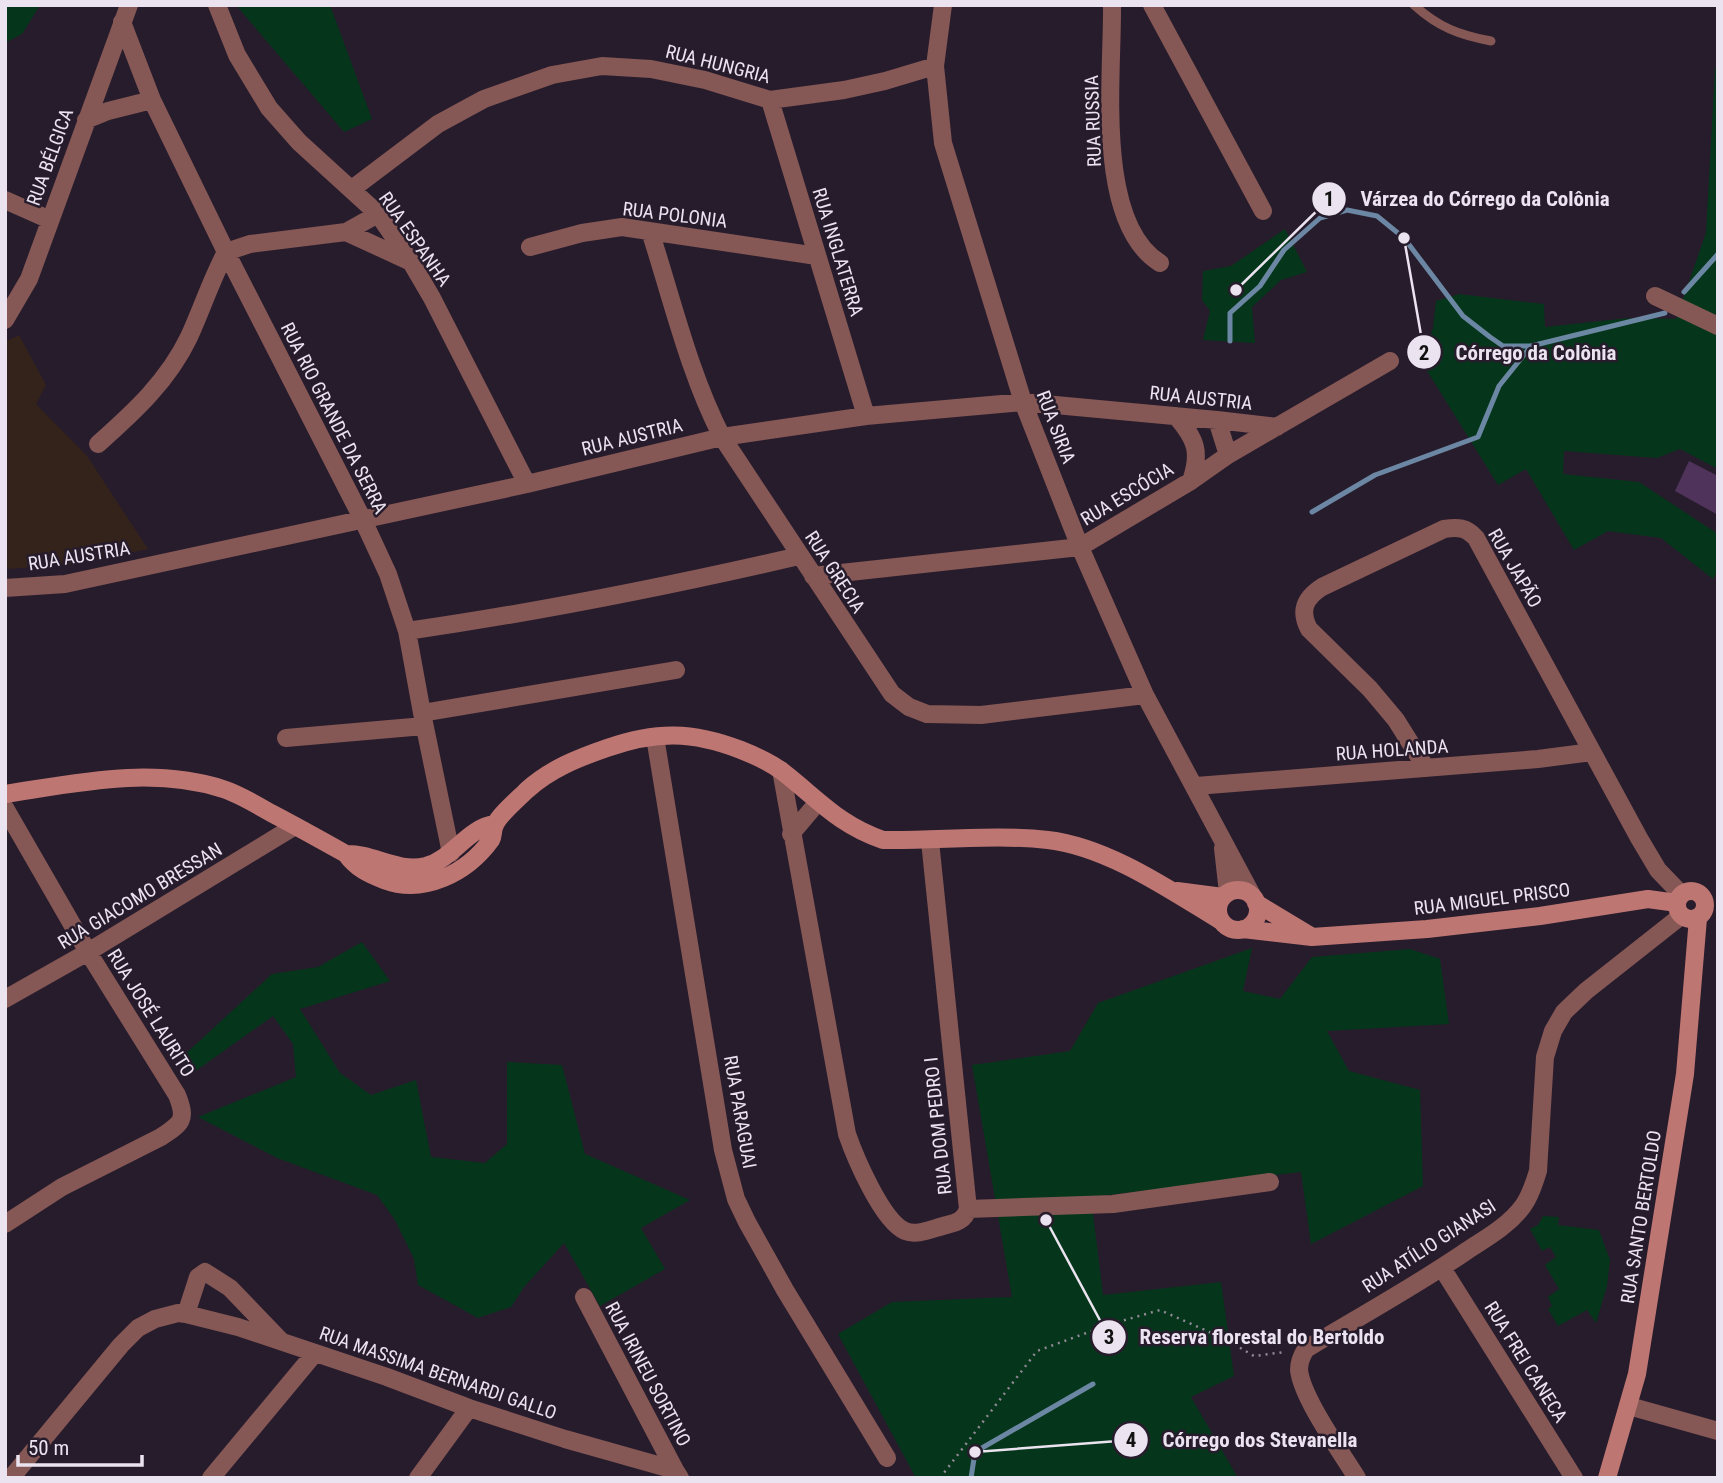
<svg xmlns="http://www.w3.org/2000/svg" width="1723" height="1483" font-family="'Roboto Condensed',sans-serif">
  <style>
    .education { fill: #34231b }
    .green { fill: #05361b }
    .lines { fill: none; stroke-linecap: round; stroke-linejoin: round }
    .stream { stroke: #6c87a4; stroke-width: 5 }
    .building { fill: #4f335b }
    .path { stroke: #928997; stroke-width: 2.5; stroke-dasharray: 2 5; stroke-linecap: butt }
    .lane { stroke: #855755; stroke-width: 9 }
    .street { stroke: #855755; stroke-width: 18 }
    .secondary { stroke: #be7672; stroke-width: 18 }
    .labels { text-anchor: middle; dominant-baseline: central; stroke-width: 5; stroke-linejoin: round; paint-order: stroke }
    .street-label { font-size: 19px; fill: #ebe3ef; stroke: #271c2c }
    .leader { fill: none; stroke: #ebe3ef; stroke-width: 2.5 }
    .callout-dot { fill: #ebe3ef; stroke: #271c2c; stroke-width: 2.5 }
    .mark-label { font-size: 21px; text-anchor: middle; font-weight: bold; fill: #111 }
    .callout-label { font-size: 21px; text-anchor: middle; font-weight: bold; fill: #ebe3ef; stroke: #271c2c; stroke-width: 5; stroke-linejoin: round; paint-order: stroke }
  </style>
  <rect width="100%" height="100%" fill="#271c2c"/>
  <path class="education" d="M19,335L46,385L36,404L87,456L148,549L70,565L5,569V342Z"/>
  <path class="green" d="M5,5H40L22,34L5,43Z
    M236,5H330L372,119L344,132Z
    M1718,67V469L1680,449L1657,458L1564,451L1563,474L1639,482L1718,534V570L1713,579L1661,538L1608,531L1574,550L1526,469L1498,485L1421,361L1433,328L1436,301L1459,294L1544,304L1545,327L1629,318L1676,319L1706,233L1715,69Z
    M1285,229L1307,272L1281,280L1252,307L1255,343L1203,340L1210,311L1202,300L1203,271L1231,266Z
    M362,942L390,981L300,1009L340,1073L371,1095L416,1080L431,1157L485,1163L507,1144V1062L562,1065L585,1154L690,1200L641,1228L665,1269L600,1306L564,1243L524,1287L511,1307L478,1318L418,1285L414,1259L395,1220L377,1195L277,1158L198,1117L296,1077L293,1044L273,1016L190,1075L180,1059L272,974L318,967Z
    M1252,948L1243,991L1280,999L1312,957L1410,949L1440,959L1449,1024L1327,1031L1349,1071L1420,1090L1423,1186L1311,1244L1301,1172L1091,1197L1103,1295L1221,1282L1234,1376L1191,1397L1238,1478H916L838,1334L892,1302L1012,1297L972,1065L1070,1051L1098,1003Z
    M1543,1216L1559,1217L1558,1225L1599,1230L1610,1260L1607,1286L1596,1323L1587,1310L1558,1326L1548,1309L1552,1306L1548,1297L1559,1289L1545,1265L1556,1257L1550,1247L1542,1251L1530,1229L1538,1225Z"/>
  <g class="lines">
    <path class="stream" d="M1684,292L1718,254
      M1230,341V313L1260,286L1284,250L1320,218L1347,210L1377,216L1404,238L1463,316L1490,337L1503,346H1531
      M1312,512L1375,475L1478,437L1499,386L1531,346L1665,313
      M971,1478L975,1452L1093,1384"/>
  </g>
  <path class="building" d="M1689,461L1718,476V515L1675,491Z"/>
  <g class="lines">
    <path class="path" d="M940,1478L1037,1351L1111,1324L1160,1310L1225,1339L1254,1356L1285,1352"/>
    <path class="lane" d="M1414,5C1438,27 1459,35 1491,41"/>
    <path class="street" d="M217,5L237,55L269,108L299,142L378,214L411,262L432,298L527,484
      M943,5L935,66L943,143L1023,402L1080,547L1145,695L1253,897
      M1112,5C1113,74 1094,222 1160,263
      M1152,5L1263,211
      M122,22L152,100L226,252L363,520L388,574L407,631L422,713L451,853
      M770,100L866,416
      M86,120L108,111L152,100
      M352,189L438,124L484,99L552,75L602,66L651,69L705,80L770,100L844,90L885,81L935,66
      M5,200L50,220
      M650,231C672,299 689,373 722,437L892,694L909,707L927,714L981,715L1145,695
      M346,232L409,261
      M530,247L582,233L622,227L817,256
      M1655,296L1718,326
      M5,320L29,279L129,5
      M1176,416C1196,439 1201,452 1191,481
      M1217,420L1228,455
      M98,444C134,412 168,381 189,337C202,309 211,280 226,252L250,244L346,232L378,214
      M813,576L1080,547L1191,481L1228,455L1390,361
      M5,588L65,584L527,484L722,437L866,416L1023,402L1217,420L1277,427
      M407,631C539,612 669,586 799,556
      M422,713L676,670
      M655,737L723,1150L736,1199L747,1222L785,1290L887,1458
      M286,738L424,726
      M1426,768L1396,720L1370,689L1309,629C1299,610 1305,598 1322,587L1444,529C1458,527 1466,527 1476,538L1639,838L1658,870L1681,894
      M781,770L847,1134C855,1157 882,1221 905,1231C917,1236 931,1229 943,1226C954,1223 964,1222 968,1209L930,841
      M1196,786L1538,759L1592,752
      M5,808L88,952L177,1095C187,1120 182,1123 161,1137L62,1187L5,1224
      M791,834L818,802
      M1223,848L1228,893
      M5,999L88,952L295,826
      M968,1209L1113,1204L1270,1182
      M1442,1268L1574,1478
      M584,1297L675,1470
      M186,1314L198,1277L205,1272L230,1288L280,1340
      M1629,1406L1718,1431
      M11,1478L121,1345L138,1328L155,1319L178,1313L186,1314L238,1327L387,1377L469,1408L565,1439L675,1470L680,1478
      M211,1478L315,1353
      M418,1478L469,1408
      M1357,1478C1341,1452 1302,1398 1299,1370C1299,1362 1302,1355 1306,1349C1360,1316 1416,1286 1468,1250C1488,1237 1509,1225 1523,1206C1531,1195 1534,1183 1538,1171L1545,1057L1553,1031L1564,1012L1586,991L1681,916"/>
    <path class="secondary" d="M5,794C77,783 152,766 223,789C239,794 255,804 271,813C296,826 321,840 346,854C356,868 368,874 384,880C424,895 467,873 491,840C494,835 492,830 495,825C498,816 520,797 527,790C550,769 578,758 607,748C656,731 692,731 741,750C756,756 770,762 783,772C819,800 839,825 883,840C937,841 995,834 1048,840C1108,847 1170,890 1221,921
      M346,854C373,853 397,873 426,866C454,858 467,828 495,824
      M1218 910a20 20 0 1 1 40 0a20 20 0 1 1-40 0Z
      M1677 905a14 14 0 1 1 28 0a14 14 0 1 1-28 0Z
      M1177,891L1223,897
      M1256,903L1309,935
      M1243,929L1312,937L1427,929L1540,916L1648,899L1677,903
      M1607,1478L1637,1374L1685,1074L1698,918"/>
  </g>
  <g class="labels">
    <g class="street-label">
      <text transform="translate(718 64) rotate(14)">RUA HUNGRIA</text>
      <text transform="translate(1093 121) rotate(-92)">RUA RUSSIA</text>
      <text transform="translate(50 157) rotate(-70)">RUA BÉLGICA</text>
      <text transform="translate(675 215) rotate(7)">RUA POLONIA</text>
      <text transform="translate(415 239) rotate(55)">RUA ESPANHA</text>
      <text transform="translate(838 252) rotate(73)">RUA INGLATERRA</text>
      <text transform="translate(1201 398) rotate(6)">RUA AUSTRIA</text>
      <text transform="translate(334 418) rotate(63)">RUA RIO GRANDE DA SERRA</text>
      <text transform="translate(1056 427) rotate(69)">RUA SIRIA</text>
      <text transform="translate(632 437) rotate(-14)">RUA AUSTRIA</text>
      <text transform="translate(1127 494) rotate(-31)">RUA ESCÓCIA</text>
      <text transform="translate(79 556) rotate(-9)">RUA AUSTRIA</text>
      <text transform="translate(1515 568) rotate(60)">RUA JAPÃO</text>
      <text transform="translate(835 572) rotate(57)">RUA GRECIA</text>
      <text transform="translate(1392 750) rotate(-4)">RUA HOLANDA</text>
      <text transform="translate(140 896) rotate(-31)">RUA GIACOMO BRESSAN</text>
      <text transform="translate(1492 899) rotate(-7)">RUA MIGUEL PRISCO</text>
      <text transform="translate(151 1013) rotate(58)">RUA JOSÉ LAURITO</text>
      <text transform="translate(740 1112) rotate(80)">RUA PARAGUAI</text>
      <text transform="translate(938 1126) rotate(-96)">RUA DOM PEDRO I</text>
      <text transform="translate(1641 1217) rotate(-81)">RUA SANTO BERTOLDO</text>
      <text transform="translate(1429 1246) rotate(-33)">RUA ATÍLIO GIANASI</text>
      <text transform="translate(1526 1362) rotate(58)">RUA FREI CANECA</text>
      <text transform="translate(438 1373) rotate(19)">RUA MASSIMA BERNARDI GALLO</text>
      <text transform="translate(648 1374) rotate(62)">RUA IRINEU SORTINO</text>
    </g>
  </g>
  <path class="leader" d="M1236 290L1329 199M1404 238L1424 352M1046 1220L1109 1337M975 1452L1131 1440"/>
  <g class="callout-dot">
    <circle cx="1236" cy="290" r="7"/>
    <circle cx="1404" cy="238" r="7"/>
    <circle cx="1046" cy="1220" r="7"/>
    <circle cx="975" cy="1452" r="7"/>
    <circle cx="1329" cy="199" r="18"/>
    <circle cx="1424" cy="352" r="18"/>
    <circle cx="1109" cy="1337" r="18"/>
    <circle cx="1131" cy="1440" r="18"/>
  </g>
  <g class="mark-label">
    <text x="1329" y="206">1</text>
    <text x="1424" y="360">2</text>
    <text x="1109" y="1344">3</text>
    <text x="1131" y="1447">4</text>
  </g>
  <g class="callout-label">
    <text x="1485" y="206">Várzea do Córrego da Colônia</text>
    <text x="1536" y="360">Córrego da Colônia</text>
    <text x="1262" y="1344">Reserva florestal do Bertoldo</text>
    <text x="1260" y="1447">Córrego dos Stevanella</text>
  </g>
  <rect width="1723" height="1483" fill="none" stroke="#ebe3ef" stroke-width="14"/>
  <path d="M18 1455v10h124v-10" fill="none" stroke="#ebe3ef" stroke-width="3.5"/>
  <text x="28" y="1455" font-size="21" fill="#ebe3ef" stroke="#271c2c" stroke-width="5" paint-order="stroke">50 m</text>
</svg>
